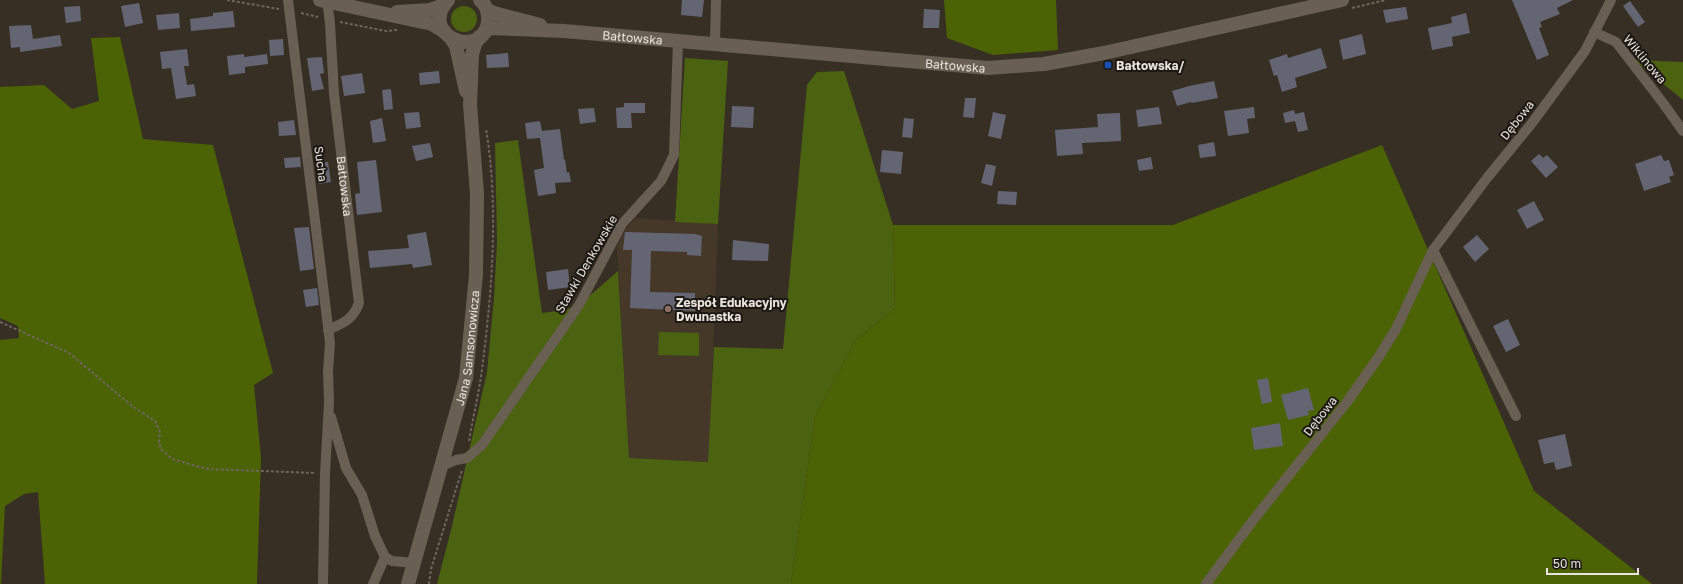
<svg xmlns="http://www.w3.org/2000/svg" width="1683" height="584" font-family="'Golos Text',sans-serif">
  <style>
    .built { fill: #453829 }
    .green { fill: #4b6211 }
    .forest { fill: #4b6205 }
    .building { fill: #646573 }
    .lines { fill: none; stroke-linecap: round; stroke-linejoin: round }
    .path { stroke: #6e665c; stroke-width: 2; stroke-dasharray: 3 2; stroke-linecap: butt }
    .minor { stroke: #695f53; stroke-width: 10 }
    .secondary { stroke: #695f53; stroke-width: 14 }
    .transit-dot { fill: #1a4fb4; stroke: #1c1813; stroke-width: 1.5 }
    .education-dot { fill: #8d6e63; stroke: #1c1813; stroke-width: 1.5 }
    .labels { text-anchor: middle; dominant-baseline: central; stroke-width: 4; stroke-linejoin: round; paint-order: stroke }
    .street-label { font-size: 12px; fill: #eae4dd; stroke: #1c1813 }
    .poi-label { font-size: 12px; font-weight: bold; fill: #eae4dd; stroke: #1c1813; text-anchor: start }
  </style>
  <rect width="100%" height="100%" fill="#382f24"/>
  <path class="built" d="M635,218L718,224L709,462L629,458L617,246L624,232Z"/>
  <path class="green" d="M451 19a13 13 0 1 1 26 0a13 13 0 1 1-26 0Z
    M685,58L728,61L718,224L675,222Z
    M1634,60L1683,62V100Z
    M844,71L893,225L895,308L855,341L815,417L791,584H437L452,526L487,372L494,298L497,242L495,143L518,140L542,313L565,310L579,305L618,271L629,458L708,462L714,347L783,349L807,85L817,72Z
    M659,332L699,333V356L658,355Z"/>
  <path class="forest" d="M944,0H1056L1058,50L993,55L947,38Z
    M120,37L143,139L213,145L273,373L254,385L261,458L257,584H45L38,492L24,494L5,506L1,584H0V340L19,338L18,326L0,318V87L44,85L72,109L99,101L91,38Z
    M1382,145L1534,491L1652,584H791L815,417L855,341L895,308L893,225H1173Z"/>
  <path class="building" d="M682,0H704L702,17L681,15Z
    M1512,0H1573L1557,8L1560,14L1540,22L1542,27L1539,28L1549,55L1537,60Z
    M1630,1L1645,22L1638,27L1623,6Z
    M139,3L143,23L125,27L121,6Z
    M80,6L81,21L66,23L64,7Z
    M1406,7L1408,19L1386,23L1383,10Z
    M924,9L940,10L939,28H923Z
    M233,11L235,27L191,31L190,19L213,16V13Z
    M179,13L180,28L158,30L156,15Z
    M1466,13L1470,33L1452,37L1453,46L1432,50L1428,28L1452,23L1451,17Z
    M31,25L33,39L60,35L62,46L20,52V47L11,48L9,26Z
    M1362,34L1366,54L1343,60L1339,40Z
    M283,39L284,55L270,56L269,40Z
    M1321,48L1327,68L1295,78L1297,87L1282,92L1277,75L1274,76L1269,60L1287,54L1288,58Z
    M187,49L189,66H184L187,85L194,84L196,96L176,99L171,68L162,69L160,52Z
    M508,53L509,67L487,68L486,55Z
    M244,54V57L267,54L268,64L245,67V73L229,75L227,56Z
    M322,57L324,73L320,74L324,89L312,91L307,58Z
    M439,71L440,83L420,85L419,73Z
    M362,73L365,93L344,96L341,76Z
    M1214,81L1218,98L1192,103L1191,102L1177,106L1172,91L1189,86Z
    M391,89L393,109L384,110L382,90Z
    M965,98H976L974,118L963,117Z
    M624,103H645V113H631L632,128H617L616,108L624,107Z
    M732,106L754,107L753,128L731,127Z
    M1159,107L1162,124L1138,127L1136,110Z
    M1254,107L1255,118L1247,119L1249,133L1228,136L1224,111Z
    M594,108L596,122L580,124L578,109Z
    M1294,110L1295,114L1304,112L1308,130L1298,132L1295,121L1285,123L1283,113Z
    M419,112L421,127L406,129L404,113Z
    M993,112L1006,115L1001,139L988,136Z
    M1120,113L1121,141L1082,143L1083,154L1057,156L1055,130L1098,127L1097,114Z
    M382,118L386,141L373,143L370,121Z
    M904,118L914,119L912,138L902,137Z
    M294,120L296,135L279,136L278,122Z
    M540,121L542,131L560,129L564,160L565,159L567,173L569,172L571,182L555,183L556,193L538,196L534,170L544,168L540,138L527,139L525,123Z
    M1214,142L1216,156L1200,158L1198,145Z
    M430,143L433,157L416,161L412,146Z
    M882,150L903,152L901,174L880,172Z
    M1539,154L1543,158L1547,155L1558,167L1546,178L1531,161Z
    M1661,155L1664,161L1669,160L1674,175L1669,177L1671,182L1644,191L1635,164Z
    M300,157L301,167L285,168L284,158Z
    M1151,157L1153,169L1139,171L1137,160Z
    M376,160L382,212L357,215L355,194L360,193L357,162Z
    M328,162L331,182L318,184L315,163Z
    M986,164L996,166L992,186L981,183Z
    M998,191L1017,192L1016,205L997,204Z
    M1534,201L1544,220L1527,229L1517,210Z
    M309,227L314,269L300,271L294,228Z
    M426,232L432,265L413,268L412,264L370,268L368,251L409,248L407,235Z
    M625,232L695,234L702,236L701,256L687,255V252L651,251L650,292L695,293V311L630,308L632,250H623Z
    M1477,235L1489,249L1475,262L1463,247Z
    M733,240L769,244L768,261L732,260Z
    M568,269L570,287L548,290L546,272Z
    M317,288L319,305L306,307L303,290Z
    M1508,319L1520,345L1506,352L1493,326Z
    M1268,378L1272,402L1262,404L1257,380Z
    M1308,388L1314,410L1308,411L1309,415L1288,420L1281,395Z
    M1280,423L1283,446L1254,450L1251,428Z
    M1565,434L1572,466L1556,470L1554,462L1544,464L1538,440Z"/>
  <g class="lines">
    <path class="path" d="M227,0L279,9
      M1352,8L1386,0
      M301,13L318,17
      M340,22L386,31L397,30
      M0,322L69,353L132,406L155,421L160,432L159,442L161,449L172,459L207,469L315,473
      M469,441C473,417 479,393 482,369C492,292 499,206 486,129
      M429,584L431,569L462,470"/>
    <g class="minor">
      <path d="M288,0L330,343L328,371L329,403L325,473L323,584"/>
      <path id="s1" d="M327,0L330,23L334,94L359,303C353,320 343,323 328,330"/>
      <path d="M1594,32L1616,42L1663,103L1683,131"/>
      <path d="M715,44L716,0"/>
      <path d="M1433,250L1516,416"/>
      <path d="M331,417L346,468L362,495L375,536L385,557"/>
      <path d="M442,466L456,460L467,458L482,445L579,305L622,224L661,181L674,155L678,41"/>
      <path d="M373,584L385,557L392,561L414,563"/>
      <path d="M1206,584L1251,523L1347,402L1378,358L1396,329L1433,250L1487,178L1532,123L1585,51L1611,0"/>
    </g>
    <g class="secondary">
      <path d="M320,0L432,24L445,32"/>
      <path d="M448,0C416,35 483,62 488,22C489,13 487,6 480,0"/>
      <path d="M487,10L494,13L540,25"/>
      <path d="M397,12L430,10L444,5"/>
      <path id="s2" d="M484,32L491,28L564,31L988,68L1044,64L1104,53L1342,0"/>
      <path d="M451,38L456,46L466,91"/>
      <path id="s3" d="M408,584L466,378L476,275L477,194L470,105L472,55L475,44L479,37"/>
    </g>
  </g>
  <rect class="transit-dot" x="1104" y="61" width="8" height="8" rx="2"/>
  <circle class="education-dot" cx="668" cy="309" r="4"/>
  <g class="labels">
    <g class="street-label">
      <text stroke="none"><textPath href="#s2" startOffset="150">Bałtowska</textPath></text>
      <text transform="translate(1645 59) rotate(50)">Wiklinowa</text>
      <text stroke="none"><textPath href="#s2" startOffset="474">Bałtowska</textPath></text>
      <text transform="translate(1517 120) rotate(-52)">Dębowa</text>
      <text transform="translate(321 164) rotate(83)">Sucha</text>
      <text stroke="none"><textPath href="#s1" startOffset="187">Bałtowska</textPath></text>
      <text transform="translate(586 264) rotate(-60)">Stawki Denkowskie</text>
      <text stroke="none"><textPath href="#s3" startOffset="244">Jana Samsonowicza</textPath></text>
      <text transform="translate(1320 416) rotate(-52)">Dębowa</text>
    </g>
    <g class="poi-label">
      <text x="1116" y="65">Bałtowska/</text>
      <text x="676" y="302">Zespół Edukacyjny<tspan x="676" dy="14">Dwunastka</tspan></text>
    </g>
  </g>
  <path d="M1547 568v6h91v-6" fill="none" stroke="#eae4dd" stroke-width="2"/>
  <text x="1553" y="568" font-size="12" fill="#eae4dd" stroke="#1c1813" stroke-width="3" paint-order="stroke">50 m</text>
</svg>
